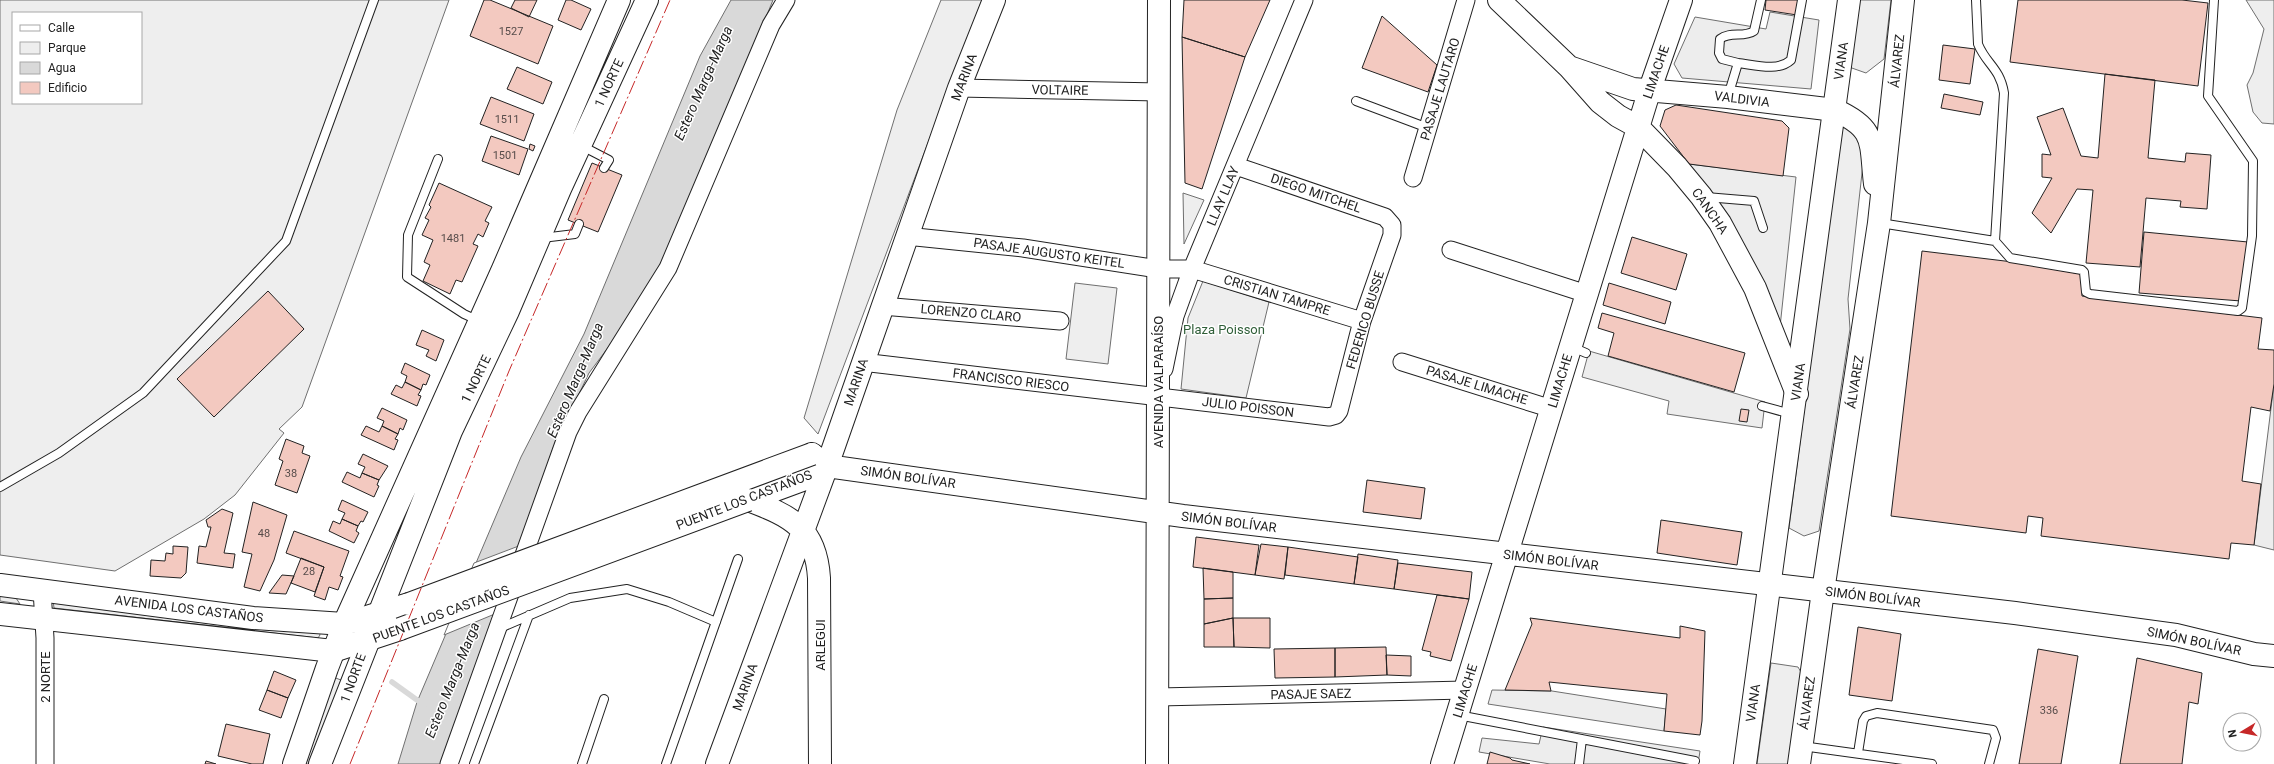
<svg xmlns="http://www.w3.org/2000/svg" width="2274" height="764" font-family="Roboto,sans-serif">
  <style>
    .green { fill: #eee; stroke: #6f6f6f; fill-rule: evenodd }
    .parking { fill: #ededed; stroke: #6f6f6f }
    .water { fill: #d9d9d9; stroke: #6f6f6f }
    .pier { fill: #fff; stroke: #6f6f6f }
    .lines { fill: none; stroke-linecap: round; stroke-linejoin: round }
    .stream { stroke: #d9d9d9; stroke-width: 5.5 }
    .building { fill: #f3c9c0; stroke: #222 }
    .lane-casing { stroke: #222; stroke-width: 10 }
    .street-casing { stroke: #222; stroke-width: 19 }
    .secondary-casing { stroke: #222; stroke-width: 24 }
    .primary-casing { stroke: #222; stroke-width: 24 }
    .lane { stroke: #fff; stroke-width: 8 }
    .street { stroke: #fff; stroke-width: 17 }
    .secondary { stroke: #fff; stroke-width: 22 }
    .primary { stroke: #fff; stroke-width: 22 }
    .secondary-bridge-casing { stroke: #222; stroke-width: 24; stroke-linecap: butt }
    .secondary-bridge { stroke: #fff; stroke-width: 22 }
    .power { stroke: #c62828; stroke-width: 1; stroke-dasharray: 14 3 2 3; stroke-linecap: butt }
    .labels { text-anchor: middle; dominant-baseline: central; stroke-width: 3; stroke-linejoin: round; paint-order: stroke }
    .number-label { font-size: 11px; fill: #564c4a }
    .street-label { font-size: 13px; fill: #222; stroke: #fff }
    .park-label { font-size: 13px; fill: #2f5e38; stroke: #fff }
    .water-label { font-size: 14px; font-style: italic; fill: #222; stroke: #fff }
  </style>
  <rect width="100%" height="100%" fill="#fff"/>
  <path class="green" d="M0,0H449L302,407L279,429L284,433L235,495L204,519L115,571L0,555ZM13,13H141V103H13Z
    M941,0H982L818,434L804,418L897,110Z
    M1857,0H1891L1884,59L1866,73L1849,67Z
    M2246,0H2274V124L2262,123L2253,112L2247,85L2253,73L2264,29Z
    M1841,125L1866,137L1848,299L1850,329L1819,531L1804,536L1789,528Z
    M1183,193L1204,200L1184,244Z
    M1203,281L1269,302L1246,398L1181,389L1188,318Z
    M1075,283L1117,288L1108,364L1066,359Z
    M0,593L14,595L20,604L0,601Z
    M53,600L319,631L320,635L318,638L54,608Z
    M1771,663L1798,667L1805,679L1793,764H1757Z
    M333,677L341,680L313,764H305Z"/>
  <path class="parking" d="M1770,12L1819,20L1811,89L1682,78L1674,64L1695,17L1766,29Z
    M1689,164L1796,177L1780,327L1711,196Z
    M1589,351L1765,402L1762,428L1667,414L1669,401L1582,377Z
    M2274,384V550L2254,545Z
    M1492,690L1552,691L1666,709L1664,731L1488,704Z
    M1543,727L1700,751L1698,764H1550L1479,752L1482,738L1539,744Z"/>
  <path class="water" d="M731,0H773L658,281L589,373L553,448L491,638L444,764H398L417,702L521,457L584,334L700,56Z"/>
  <path class="pier" d="M524,544L502,611L444,635L474,563Z"/>
  <g class="lines">
    <path class="stream" d="M392,682L424,705"/>
  </g>
  <path class="building" d="M484,0H490L553,26L538,64L470,36Z
    M515,0H537L529,17L511,8Z
    M566,0H571L591,9L581,30L558,20Z
    M1184,0H1270L1245,57L1182,37Z
    M1766,0H1800L1797,15L1765,10Z
    M2018,0H2182L2208,3L2198,86L2010,62Z
    M1382,16L1437,65L1428,92L1362,68Z
    M1182,37L1245,57L1202,189L1185,183Z
    M1943,45L1975,49L1970,84L1939,80Z
    M517,67L552,82L543,104L507,89Z
    M2105,74L2155,80L2148,158L2185,162L2186,153L2211,155L2207,209L2180,207L2181,201L2146,198L2140,267L2086,263L2093,190L2077,189L2051,233L2032,213L2052,178L2042,177V154L2051,155L2037,117L2063,108L2081,156L2098,158Z
    M1944,94L1983,102L1980,115L1941,108Z
    M491,97L534,114L524,141L480,124Z
    M1676,105L1782,121L1789,128L1783,176L1689,164L1660,126L1665,110Z
    M491,136L528,149L519,175L482,161Z
    M530,144L535,146L533,151L529,149Z
    M592,163L622,175L598,232L568,220Z
    M439,183L492,207L485,221L489,223L483,237L478,234L473,244L478,246L462,282L456,280L450,294L423,281L430,265L424,262L433,240L422,235L429,220L425,218L431,207L429,205Z
    M2144,232L2248,242L2241,301L2139,293Z
    M1632,237L1687,254L1676,290L1621,273Z
    M1922,251L2013,262L2081,274L2082,296L2262,318L2258,349L2274,350V384L2270,411L2251,407L2242,481L2261,484L2254,545L2231,543L2229,559L2041,536L2043,518L2028,516L2026,533L1891,516Z
    M1609,283L1671,302L1665,324L1603,305Z
    M268,291L304,329L214,417L177,379Z
    M1602,313L1745,353L1734,392L1608,356L1614,333L1598,328Z
    M422,330L444,340L436,361L426,356L429,350L416,345Z
    M405,363L430,375L426,385L423,384L421,390L405,382L407,376L401,373Z
    M405,382L421,390L418,395L421,396L417,406L391,394L396,385L402,388Z
    M382,408L407,420L403,430L400,428L398,434L382,426L384,421L377,418Z
    M1741,409L1749,410L1747,422L1739,421Z
    M366,426L379,432L382,426L398,434L395,439L398,440L394,450L361,435Z
    M286,439L304,446L302,453L310,456L297,493L275,485L283,461L279,459Z
    M363,454L388,466L379,480L362,473L365,467L358,464Z
    M347,472L360,478L362,473L379,480L377,485L379,486L374,497L342,482Z
    M1367,480L1425,488L1421,519L1363,512Z
    M342,500L368,512L363,522L361,521L358,526L342,519L345,513L338,510Z
    M253,502L287,515L274,560L260,591L244,587L252,554L242,552Z
    M222,509L233,513L224,553L235,554L233,568L197,563L199,546L206,547L211,527H208L206,520Z
    M342,519L358,526L356,531L359,533L354,543L329,531L333,521L340,524Z
    M1661,520L1742,532L1737,565L1657,553Z
    M294,531L349,551L340,576L343,577L338,590L329,587L325,600L314,596L324,567L286,553Z
    M1196,537L1259,545L1255,575L1193,567Z
    M1261,544L1288,547L1284,579L1255,575Z
    M173,546L188,547L186,573L181,578L150,576L151,560L165,561L166,553L173,554Z
    M1288,547L1358,557L1354,584L1285,575Z
    M1358,554L1398,560L1394,589L1354,584Z
    M301,558L324,567L315,592L291,583Z
    M1398,563L1472,572L1469,599L1394,589Z
    M1203,568L1233,572V598L1204,599Z
    M282,575L294,576L286,594L269,593Z
    M1437,595L1469,599L1451,661L1430,656L1431,652L1422,650Z
    M1233,598V618L1204,624V599Z
    M1233,618H1270V648L1234,647Z
    M1233,618L1234,647H1204V624Z
    M1530,618L1680,638V626L1705,631L1702,721L1700,735L1664,731L1667,694L1549,682L1551,691L1505,690L1532,624Z
    M1858,627L1901,634L1892,701L1849,695Z
    M1386,647L1387,675L1335,677V648Z
    M1335,648V677L1275,678L1274,649Z
    M2038,649L2078,656L2061,764H2019Z
    M1386,655L1411,656V676L1387,675Z
    M2137,658L2202,673L2198,704L2189,702L2182,764H2120Z
    M274,671L296,680L288,698L267,690Z
    M267,690L288,698L281,718L259,710Z
    M226,724L270,734L263,764H252L218,756Z
    M1490,752L1510,758L1512,760L1530,764H1487Z
    M206,761L216,764H205Z"/>
  <g class="lines">
    <defs>
      <path id="lane" d="M1738,63L1722,59L1719,53L1720,39C1730,31 1744,38 1754,31L1761,0
        M1728,96L1738,63C1755,65 1778,72 1791,60L1802,0
        M1356,101L1428,128
        M580,145L609,160L604,168
        M438,159L408,235L407,277L464,314L479,321
        M1706,197L1754,201L1763,228
        M1880,223L1995,241L2004,93C2000,68 1986,64 1978,44L1976,0
        M542,238L575,234L579,224
        M1995,241L2010,258L2082,270L2084,272L2086,292L2090,294L2238,311L2242,308L2252,236L2253,161L2208,96L2214,0
        M1572,347L1586,353
        M1762,406L1791,414
        M0,487L59,453L143,393L286,241L374,0
        M500,628L570,598L627,589L669,602L716,622
        M1458,715L1695,761
        M1802,746L1932,764
        M1858,753L1863,721L1866,716L1877,713L1993,730L1996,738L1989,764
        M474,764L529,615
        M582,764L604,699
        M666,764L738,559
        M1579,764L1582,739"/>
      <path id="street" d="M959,88L1160,92
        M1413,178L1466,0
        M906,236L1023,248L1158,269H1192L1362,321
        M1451,250L1587,294
        M882,306L1060,321
        M862,362L1329,417L1336,415L1339,411L1362,321L1392,235V225L1385,217L1236,166
        M1402,362L1552,409
        M1164,369L1175,316L1192,269L1304,0
        M42,590L45,638V764
        M1158,697L1465,690
        M449,764L568,432L578,412L668,268L771,25L786,0"/>
      <path id="secondary" d="M1499,0L1569,67L1600,102L1618,116L1638,127L1677,167L1701,196L1720,223L1755,288L1797,394
        M1569,67L1633,89L1728,97L1835,110
        M812,454L827,466L1183,516L2015,613L2176,635L2254,654L2274,656
        M748,500C791,516 816,528 819,578L820,764
        M748,500L805,479L827,466
        M0,585L253,618L344,624L409,604
        M0,614L333,651L400,629
        M717,764L827,466L959,88L994,0
        M1157,764L1159,0
        M1442,764L1650,89L1681,0"/>
      <path id="primary" d="M1835,110C1877,129 1870,142 1875,184
        M294,764L327,668L344,624L503,269L619,0
        M320,764L451,431L508,311L560,189L647,0
        M1745,764L1849,0
        M1799,764L1823,591L1879,223L1903,0"/>
    </defs>
    <use href="#lane" class="lane-casing"/>
    <use href="#street" class="street-casing"/>
    <use href="#secondary" class="secondary-casing"/>
    <use href="#primary" class="primary-casing"/>
    <use href="#lane" class="lane"/>
    <use href="#street" class="street"/>
    <use href="#secondary" class="secondary"/>
    <use href="#primary" class="primary"/>
    <defs>
      <path id="secondary-bridge" d="M409,604L812,454
        M400,629L748,500"/>
    </defs>
    <use href="#secondary-bridge" class="secondary-bridge-casing"/>
    <use href="#secondary-bridge" class="secondary-bridge"/>
    <path class="power" d="M350,764L509,371L670,0"/>
  </g>
  <g class="labels">
    <g class="number-label">
      <text x="511" y="31">1527</text>
      <text x="507" y="119">1511</text>
      <text x="505" y="155">1501</text>
      <text x="453" y="238">1481</text>
      <text x="291" y="473">38</text>
      <text x="264" y="533">48</text>
      <text x="309" y="571">28</text>
      <text x="2049" y="710">336</text>
    </g>
    <g class="street-label">
      <text transform="translate(1841 61) rotate(-82)">VIANA</text>
      <text transform="translate(1897 61) rotate(-84)">ÁLVAREZ</text>
      <text transform="translate(1656 72) rotate(-71)">LIMACHE</text>
      <text transform="translate(964 77) rotate(-69)">MARINA</text>
      <text transform="translate(609 83) rotate(-65)">1 NORTE</text>
      <text transform="translate(1440 89) rotate(-73)">PASAJE LAUTARO</text>
      <text transform="translate(1060 90) rotate(1)">VOLTAIRE</text>
      <text transform="translate(1742 99) rotate(7)">VALDIVIA</text>
      <text transform="translate(1316 193) rotate(19)">DIEGO MITCHEL</text>
      <text transform="translate(1223 196) rotate(-67)">LLAY LLAY</text>
      <text transform="translate(1710 211) rotate(55)">CANCHA</text>
      <text transform="translate(1049 253) rotate(8)">PASAJE AUGUSTO KEITEL</text>
      <text transform="translate(1277 295) rotate(17)">CRISTIAN TAMPRE</text>
      <text transform="translate(971 313) rotate(5)">LORENZO CLARO</text>
      <text transform="translate(1365 320) rotate(-73)">FEDERICO BUSSE</text>
      <text transform="translate(476 379) rotate(-64)">1 NORTE</text>
      <text transform="translate(1011 380) rotate(7)">FRANCISCO RIESCO</text>
      <text transform="translate(1560 381) rotate(-73)">LIMACHE</text>
      <text transform="translate(856 382) rotate(-71)">MARINA</text>
      <text transform="translate(1158 382) rotate(-90)">AVENIDA VALPARAÍSO</text>
      <text transform="translate(1798 382) rotate(-82)">VIANA</text>
      <text transform="translate(1855 382) rotate(-81)">ÁLVAREZ</text>
      <text transform="translate(1477 385) rotate(17)">PASAJE LIMACHE</text>
      <text transform="translate(1248 407) rotate(7)">JULIO POISSON</text>
      <text transform="translate(908 477) rotate(8)">SIMÓN BOLÍVAR</text>
      <text transform="translate(744 500) rotate(-21)">PUENTE LOS CASTAÑOS</text>
      <text transform="translate(1229 522) rotate(7)">SIMÓN BOLÍVAR</text>
      <text transform="translate(1551 560) rotate(7)">SIMÓN BOLÍVAR</text>
      <text transform="translate(1873 597) rotate(7)">SIMÓN BOLÍVAR</text>
      <text transform="translate(189 609) rotate(7)">AVENIDA LOS CASTAÑOS</text>
      <text transform="translate(441 614) rotate(-20)">PUENTE LOS CASTAÑOS</text>
      <text transform="translate(2194 641) rotate(12)">SIMÓN BOLÍVAR</text>
      <text transform="translate(820 645) rotate(-90)">ARLEGUI</text>
      <text transform="translate(45 677) rotate(-90)">2 NORTE</text>
      <text transform="translate(353 678) rotate(-70)">1 NORTE</text>
      <text transform="translate(745 687) rotate(-70)">MARINA</text>
      <text transform="translate(1465 691) rotate(-73)">LIMACHE</text>
      <text transform="translate(1311 694) rotate(-1)">PASAJE SAEZ</text>
      <text transform="translate(1753 703) rotate(-82)">VIANA</text>
      <text transform="translate(1807 703) rotate(-82)">ÁLVAREZ</text>
    </g>
    <g class="park-label">
      <text x="1224" y="329">Plaza Poisson</text>
    </g>
    <g class="water-label">
      <text transform="translate(703 83) rotate(-66)">Estero Marga-Marga</text>
      <text transform="translate(575 380) rotate(-67)">Estero Marga-Marga</text>
      <text transform="translate(452 680) rotate(-68)">Estero Marga-Marga</text>
    </g>
  </g>
  <rect x="12" y="12" width="130" height="92" fill="#ffffff" stroke="#a7a7a7"/>
  <rect x="20" y="25" width="20" height="6" fill="#ffffff" stroke="#a7a7a7"/>
  <text x="48" y="32" font-size="12" fill="#222222">Calle</text>
  <rect x="20" y="42" width="20" height="12" fill="#eeeeee" stroke="#a7a7a7"/>
  <text x="48" y="52" font-size="12" fill="#222222">Parque</text>
  <rect x="20" y="62" width="20" height="12" fill="#d9d9d9" stroke="#a7a7a7"/>
  <text x="48" y="72" font-size="12" fill="#222222">Agua</text>
  <rect x="20" y="82" width="20" height="12" fill="#f3c9c0" stroke="#a7a7a7"/>
  <text x="48" y="92" font-size="12" fill="#222222">Edificio</text>
  <g transform="translate(2242 732) rotate(260)"><circle r="19" fill="#ffffff" stroke="#a7a7a7"/>
  <path d="M0-3L7 15L0 10L-7 15Z" fill="#c62828"/>
  <text y="-6" font-size="11" font-weight="bold" text-anchor="middle" fill="#222222">N</text>
  </g>
</svg>
